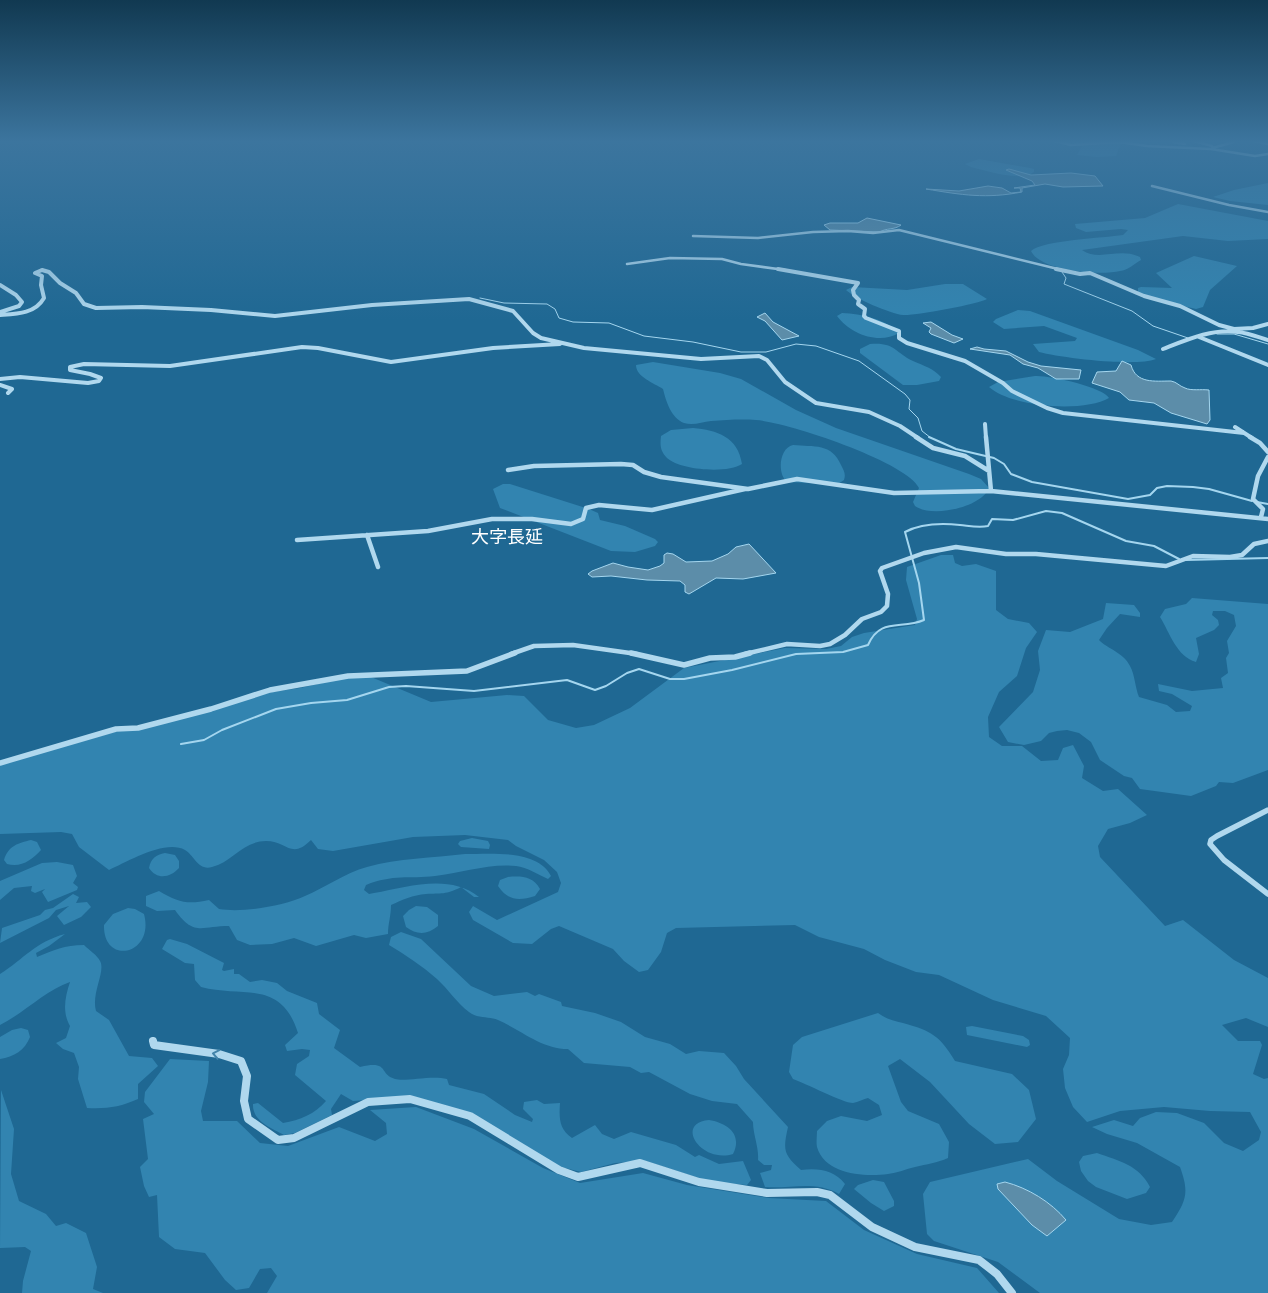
<svg xmlns="http://www.w3.org/2000/svg" width="1268" height="1293" font-family="'Varela Round','Noto Sans JP',sans-serif">
  <style>
    .green { fill: #3284b0 }
    .water { fill: #5c8da9; stroke: #a4d6ef }
    .lines { fill: none; stroke-linecap: round; stroke-linejoin: round }
    .stream-far1 { stroke: #a4d6ef; stroke-width: 1 }
    .stream { stroke: #a4d6ef; stroke-width: 2 }
    .minor-far4 { stroke: #b0d8ee; stroke-width: 2.5 }
    .minor-far3 { stroke: #b0d8ee; stroke-width: 4 }
    .minor-far2 { stroke: #b0d8ee; stroke-width: 4.5 }
    .minor-far1 { stroke: #b0d8ee; stroke-width: 5.5 }
    .minor { stroke: #b0d8ee; stroke-width: 8 }
    .oneway { stroke: #4384aa }
    .labels { text-anchor: middle; dominant-baseline: central; stroke-width: 4; stroke-linejoin: round; paint-order: stroke }
    .quarter-label { font-size: 18px; fill: #fff; stroke: #1f6893 }
  </style>
  <rect width="100%" height="100%" fill="#1f6893"/>
  <path class="green" d="M1044,140H1121L1122,141L1116,156L1097,157L1077,155L1082,146L1078,144Z
    M979,159L1030,168L1034,169V172C1020,182 987,171 971,167L965,164Z
    M1268,183V205L1230,201L1213,197L1234,190Z
    M1178,204L1268,221V239L1228,241L1183,236L1082,250C1099,262 1119,247 1140,257L1141,260C1134,264 1128,270 1120,271C1100,276 1040,271 1031,251C1043,240 1104,238 1123,235L1128,230L1121,229L1086,232L1076,228L1075,224L1145,218Z
    M1194,256L1237,266L1210,290L1203,307L1196,309L1148,298L1138,292V288L1141,287L1172,288L1156,273Z
    M945,284H963L987,299C979,304 914,316 903,315C891,314 854,298 846,290L852,287L907,290Z
    M1018,310L1030,311L1138,350L1156,359C1136,367 1062,358 1039,352L1033,344L1075,341L1077,338L1044,326L1004,329L993,322L996,319Z
    M842,313C862,314 885,319 899,333C879,345 850,334 837,316Z
    M870,344C895,342 894,352 913,361C924,366 933,368 941,377L939,381L917,385H903L860,353V349Z
    M653,362L720,373L741,379L796,410L836,428L969,474L981,479L989,488C981,508 931,518 915,506L913,502L919,488C907,462 787,422 756,420C741,419 726,420 711,421C702,422 693,426 684,423C671,418 666,401 663,389C654,383 636,377 636,365Z
    M1035,376C1049,375 1103,387 1109,398C1083,413 1011,407 989,387L998,382Z
    M693,428C717,430 738,437 742,464C727,474 680,470 667,458C660,451 660,445 661,436L671,430Z
    M793,445C814,447 832,443 841,465C844,471 846,474 844,480L838,484L787,482C777,474 779,448 793,445Z
    M503,484H510L589,509L598,513L600,520L625,526L655,539L658,542L655,546L635,552L611,551L500,508L493,489Z
    M941,555H953L955,563L962,566L976,564L996,571V610L1008,619L1029,623L1037,632L1026,648L1017,676L999,692L988,717L989,737L1002,746H1022L1041,761L1058,760L1063,748L1073,745L1084,766L1082,778L1103,791L1118,789L1147,815L1130,823L1108,829L1098,846L1100,857L1165,926L1183,920L1234,960L1268,978V1027L1246,1018L1222,1025L1238,1041H1260L1262,1045L1253,1074L1264,1079L1268,1078V1293H1040L998,1262L934,1241L927,1234L923,1194L930,1182L1028,1159L1057,1181L1119,1219L1151,1225L1172,1222C1187,1200 1189,1192 1180,1167L1137,1143L1107,1134L1092,1127L1114,1120L1133,1126L1140,1118L1156,1112L1177,1113L1204,1123L1224,1143L1243,1151L1259,1140L1261,1132L1250,1112L1210,1111L1164,1107L1120,1111L1087,1122L1073,1107L1065,1088L1063,1069L1069,1055L1070,1038L1046,1016L993,1000L939,975L916,972L885,960L864,949L819,937L795,925L676,928L667,933L661,952L648,970L639,972L624,961L613,949L559,926L551,929L532,944L513,943L473,920L469,912L473,906L497,920L558,892L561,883L557,872L544,860L516,846L508,840L465,835L413,837L333,851L318,849L311,840C291,860 287,841 266,841C243,841 232,862 212,867C198,871 194,855 185,850C165,839 127,862 109,870L79,847L72,834L61,832L0,834V764L118,731L272,692L300,688L349,677H371L431,702L507,695L524,696L548,720L576,728L594,725L630,708L684,668L785,648L826,649L841,646L852,637L864,633L915,625L917,619L906,580L907,567Z
    M1192,598L1268,604V770L1233,783L1219,782L1216,786L1191,796L1140,789L1132,778L1124,776L1100,760L1091,742L1079,733L1067,730L1057,731L1049,733L1041,741L1024,745L1008,742L999,727L1033,692L1040,670L1038,651L1046,630L1070,632L1103,619L1106,603L1134,605L1140,613V617L1120,614L1107,628L1099,640C1108,649 1124,653 1130,666C1135,675 1135,687 1139,697L1167,705L1176,712L1190,711L1192,706L1172,694L1159,691L1158,684L1192,691L1223,688L1221,678L1228,673L1226,658L1229,653L1227,641L1236,626L1234,615L1225,611H1213L1212,615L1218,620L1219,625L1214,630L1196,638L1199,654L1196,662C1176,656 1170,633 1160,617L1165,609L1186,604Z
    M472,838L488,841L490,845L489,849L461,847L458,844L460,841Z
    M31,840L37,842L41,850C32,860 21,868 7,864L4,860C8,846 18,843 31,840Z
    M165,853L175,855L179,861V868C170,878 157,880 149,868C151,858 156,855 165,853Z
    M465,854C490,854 538,849 551,876L548,879C539,875 527,867 516,866C490,863 461,873 435,876C409,879 393,874 366,885L364,890L369,894L374,893C408,887 449,873 479,897H474L461,887C446,895 441,893 426,894C413,895 402,900 391,905C391,916 388,924 388,934L366,938L354,935L316,946L294,938L272,944L250,945L237,940L229,926C201,926 194,937 175,910L157,911L146,906V896L159,891C178,902 187,905 209,900L219,909C243,913 283,906 305,896C326,887 345,873 367,867C398,858 433,858 465,854Z
    M57,862L73,865L77,876L73,883L78,887L77,890L48,902L42,892L45,889L35,893L31,891L32,886L14,888L0,900V881L42,863Z
    M508,877C521,876 533,876 540,889L535,896C519,901 508,901 498,886L500,880Z
    M73,894L79,897L76,903L87,902L91,907L81,917L64,925L57,916L69,906L56,910L49,918L0,943L2,928L40,915L45,910L53,908Z
    M416,906L427,907L438,915V926C427,935 417,935 406,927L403,916L409,910Z
    M128,908L135,909L144,914C155,955 103,966 104,925L113,914Z
    M401,932L421,939L471,986L494,996L527,992L535,996L539,994L561,1002L562,1006L595,1013L621,1022L645,1037L670,1044L686,1054L699,1051L724,1053L736,1066L744,1079L788,1127C783,1150 783,1154 801,1170C819,1168 834,1170 845,1184L839,1194C815,1180 791,1189 765,1187L760,1173L771,1170L772,1165H764L758,1160C759,1147 753,1135 753,1122L737,1104L712,1101L690,1094L649,1072L641,1073L630,1067L584,1063L568,1049C542,1049 521,1030 498,1020C489,1016 478,1019 469,1012C457,1003 448,989 437,979C422,966 406,955 389,945L391,937Z
    M65,934L49,946L36,953L37,957C54,950 64,945 84,945C89,950 97,955 100,961C106,971 91,993 96,1011L109,1020L129,1056L152,1058L158,1066L138,1084V1099C120,1107 107,1109 87,1108L78,1079L79,1067L74,1053L63,1049L56,1043L66,1038L70,1026C62,1012 65,997 70,982C46,990 24,1013 0,1025V974C24,959 35,942 65,934Z
    M170,939L187,944L224,963L222,970L224,971L234,969V974H239L250,982L262,980L277,983L287,991L317,1003L319,1014L340,1030L334,1048L360,1067C390,1060 378,1074 395,1079C405,1082 431,1075 447,1079L449,1085L484,1094L515,1115L532,1122L533,1119L523,1109L524,1102L537,1100L544,1104L560,1103C559,1118 559,1129 572,1138L595,1125L602,1134L614,1139L631,1132L676,1145L695,1157L699,1155L719,1164L743,1161L751,1180L747,1185L711,1182L646,1161L615,1163L581,1172L557,1166L471,1113L410,1097L353,1101L341,1094L331,1109L332,1115L295,1133L284,1135C271,1128 252,1121 253,1104L258,1103L283,1123C300,1120 315,1114 326,1101L295,1075L297,1064L309,1056L310,1050L302,1049L287,1051L285,1045L298,1033C281,979 243,998 201,987L195,980L194,964L185,963L162,949L167,940Z
    M878,1013C886,1019 894,1021 903,1023C932,1031 940,1036 955,1061L1012,1074L1029,1090L1036,1119L1018,1142L995,1144L969,1124L930,1082L900,1059L888,1066L901,1102L908,1111L939,1124L949,1142L948,1158C937,1163 927,1164 915,1167C906,1169 897,1173 888,1174C865,1177 825,1175 817,1147C816,1142 817,1136 817,1131L827,1121L841,1116L867,1121L882,1115L879,1105L868,1098C864,1099 858,1102 853,1103C843,1103 805,1083 793,1079L789,1072L793,1045L802,1037Z
    M972,1026L1023,1036L1029,1040L1030,1045L1027,1047L967,1035L966,1027Z
    M21,1028L28,1030L30,1037C25,1050 14,1057 0,1059V1037L12,1030Z
    M170,1059L209,1061L208,1082L201,1111L203,1121H237L260,1143L288,1146L339,1127L375,1141L387,1134L386,1123L370,1110L416,1107L474,1129L543,1168L580,1183L643,1173L687,1185L769,1198L826,1201L864,1230L917,1254L977,1268L999,1293H267L277,1276L271,1268L260,1269L249,1288L236,1290L225,1280L205,1253L175,1249L159,1237L157,1195L149,1197L144,1186L140,1167L148,1159L143,1119L154,1114L144,1102L145,1092Z
    M1,1090L14,1129L11,1174L19,1201L46,1214L56,1226L66,1223L86,1233L97,1267L93,1289L103,1293H22L23,1281L31,1251L25,1247L0,1248Z
    M709,1120C727,1123 743,1134 733,1154C701,1164 674,1123 709,1120Z
    M1097,1153C1119,1161 1139,1165 1150,1187L1146,1193L1127,1199L1096,1187L1088,1181L1081,1171L1079,1162L1083,1156Z
    M873,1180L884,1182L894,1201V1206L884,1211L871,1203L854,1189L858,1185Z"/>
  <path class="water" d="M1009,169L1031,175L1071,173L1095,176L1103,186L1063,187L1045,184L1022,188V192C986,199 962,195 926,189L959,191L988,186L1002,188L1011,193L1021,192L1020,188H1014L1035,185L1032,181L1006,170Z
    M867,218L901,225C895,230 885,228 880,232L830,230L824,225L830,223H858Z
    M765,313L773,322L799,336L782,340L765,321L757,317Z
    M931,322L952,335L963,339L954,343L931,334L929,332L931,328L923,323Z
    M977,347L984,349L1006,351L1028,362L1041,366L1081,370L1079,379H1056L1038,368L1023,364L1010,355L970,349Z
    M1122,361L1131,365C1136,384 1155,381 1171,381C1177,382 1179,386 1185,388C1191,391 1201,389 1209,390L1210,420L1207,424L1171,413L1154,403L1129,400L1120,392L1092,383L1097,372L1116,371Z
    M749,544L776,573L743,579L716,578L689,594L685,592V585L680,581L647,580L611,576L592,577L588,574L592,571L613,563L628,567L648,570L660,566L664,563V555L667,553L673,554L686,562L712,561L728,554L736,547Z
    M1005,1182C1028,1188 1051,1202 1066,1220L1047,1236L1032,1225L998,1189L997,1184Z"/>
  <g class="lines">
    <path class="stream-far1" d="M1062,272L1066,278L1064,284L1132,311L1153,326L1188,338
      M480,298L504,303L547,304L555,309L559,318L573,322L609,323L644,336L693,342L741,352H766L796,344L816,346L859,361L905,394L910,400L909,409L918,418L922,431L931,438
      M1217,334H1234L1268,344"/>
    <path class="stream" d="M929,437L956,449L994,458L1004,464L1011,474L1032,482L1128,499L1150,495L1157,488L1167,486L1193,487L1209,489L1252,501
      M1257,502L1268,504
      M1186,560L1268,558
      M181,744L204,740L222,730L276,709L311,703L347,700L389,687L406,686L474,691L567,680L595,690L606,686L627,673L639,669L670,679H684L732,670L796,654L843,652L868,645C880,617 901,630 924,620L919,583L905,532C922,523 941,523 960,525C970,526 979,528 988,526L992,519L1013,520L1046,511L1062,513L1126,541L1154,546L1179,559"/>
    <path class="minor-far4" d="M1051,140L1071,145L1119,142L1147,146L1211,149L1255,156L1268,154
      M1191,140L1212,146
      M1249,140L1268,144
      M1173,142L1185,144
      M1212,148L1234,142V140
      M1152,186L1229,205L1268,212
      M693,236L758,238L813,232L848,231L873,233L899,230L1062,270
      M627,264L670,258L722,259L741,264L785,270
      M41,270H43"/>
    <path class="minor-far3" d="M778,269L858,283L853,290L854,295L859,300L858,304L865,309L864,316L866,318L899,331V338L907,343L965,361L1003,383L1012,391L1047,408L1063,413L1244,433
      M1056,269L1080,274L1090,273L1144,296L1180,306L1219,325L1234,329L1253,328L1268,324
      M0,285L16,295L22,302L19,306L0,312
      M0,315C16,314 35,314 44,298L41,285L42,276L35,273L42,270L49,272L60,283L76,293L84,304L96,308L142,307L211,310L275,316L372,305L469,299L513,311L533,333L541,338L584,348L701,359L759,356L767,360L785,382L816,403L869,412L900,426L918,438
      M1199,337L1268,365
      M1163,349C1186,340 1213,328 1238,332C1248,333 1258,337 1268,340
      M0,379L20,377L88,383L99,381L101,378L90,374L70,370V367L84,364L170,366L302,347L318,348L391,362L493,348L560,344
      M0,385L12,389L8,393
      M985,424L986,438
      M1235,427L1252,438"/>
    <path class="minor-far2" d="M916,437L933,448L965,456L989,471
      M986,437L991,491
      M1250,437L1260,443L1268,452
      M508,470L534,466L621,464L633,465L644,472L661,477L748,489L797,479L894,493L991,491L1268,519
      M1261,517L1263,509L1253,499L1258,476L1268,457
      M367,535L378,567
      M297,540L428,531L492,519H532L571,524L583,519L586,508L599,505L652,510L745,489
      M511,654L534,646L573,645L637,654
      M745,654L787,644L820,646L830,644L845,635L862,619L881,612L887,606L888,594L880,571L882,568L924,553L956,547L1006,554H1036L1166,566L1193,556L1230,557L1242,555L1254,544L1268,541"/>
    <path class="minor-far1" d="M631,653L684,665L710,658L735,657L750,653
      M0,763L116,729L138,728L211,709L270,690L348,676L467,671L515,653
      M1268,810L1217,836L1211,840L1210,844L1224,860L1268,894"/>
    <path class="minor" d="M153,1041L154,1045L219,1054L241,1061L247,1076L244,1101L248,1119L278,1140L294,1138L368,1102L410,1099L470,1116L559,1170L578,1177L640,1163L699,1182L767,1193L817,1192L830,1195L872,1227L915,1247L979,1260L997,1274L1012,1293"/>
  </g>
  <defs><path id="oneway-chevron" d="M-2-3.5L2.5 0L-2 3.5" fill="none" stroke-width="1.6" stroke-linecap="round" stroke-linejoin="round" transform="scale(1.25)"/></defs>
  <use class="oneway" href="#oneway-chevron" transform="translate(216 1054) rotate(-169)"/>
  <linearGradient id="sky" x2="0" y2="1"><stop stop-color="#113951"/><stop offset="0.44" stop-color="#3c759e"/><stop offset="1" stop-color="#3c759e" stop-opacity="0"/></linearGradient>
  <rect width="1268" height="321" fill="url(#sky)"/>
  <g class="labels">
    <g class="quarter-label">
      <text x="507" y="537">大字長延</text>
    </g>
  </g>
</svg>
